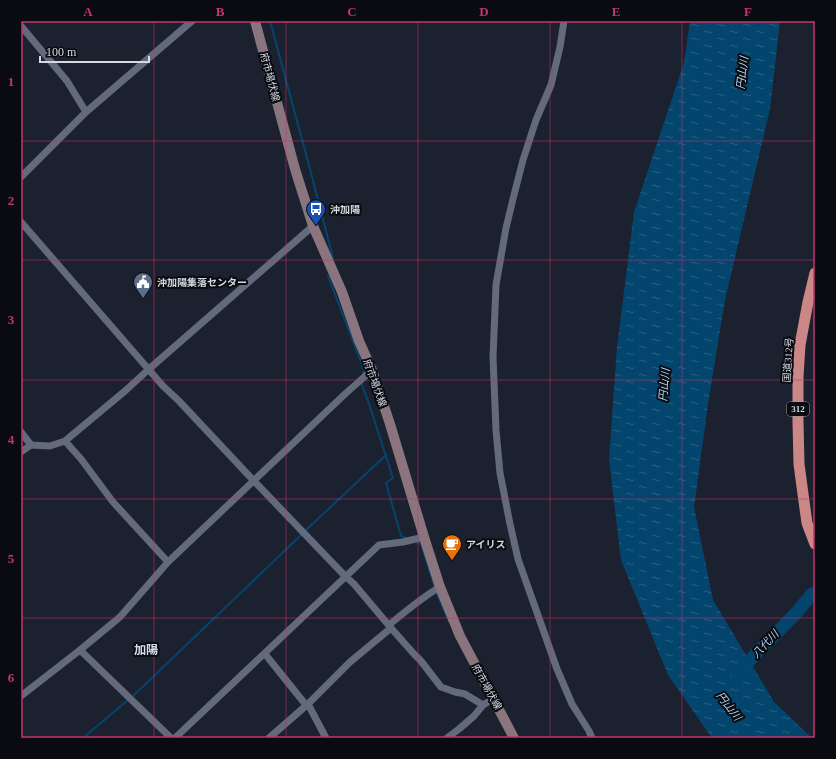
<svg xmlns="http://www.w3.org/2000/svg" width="836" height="759" font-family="'Times New Roman','Noto Sans JP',serif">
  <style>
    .water { fill: url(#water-ripples) }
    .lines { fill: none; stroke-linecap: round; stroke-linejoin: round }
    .stream { stroke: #04456e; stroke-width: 2 }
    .river { stroke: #04456e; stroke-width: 13 }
    .minor { stroke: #636a7b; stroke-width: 7 }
    .secondary { stroke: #8a757f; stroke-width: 10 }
    .trunk { stroke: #ca8786; stroke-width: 11 }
    .grid { fill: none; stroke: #c5356f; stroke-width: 1; stroke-opacity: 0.55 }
    .labels { text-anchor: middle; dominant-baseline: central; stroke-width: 4; stroke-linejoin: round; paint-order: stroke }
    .shield { fill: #090b11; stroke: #989ba3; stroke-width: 1 }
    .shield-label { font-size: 9px; font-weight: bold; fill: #d5d9e2 }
    .street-label { font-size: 10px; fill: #d5d9e2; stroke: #090b11 }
    .poi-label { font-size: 10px; font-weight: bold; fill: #d5d9e2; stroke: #090b11; text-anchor: start }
    .water-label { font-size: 11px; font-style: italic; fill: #b1d5f3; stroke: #090b11 }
    .quarter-label { font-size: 12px; font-weight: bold; fill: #d7dff3; stroke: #090b11 }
    .neatline { fill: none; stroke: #c5356f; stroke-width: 1.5 }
    .grid-label { font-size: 13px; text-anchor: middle; font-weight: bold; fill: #c5356f }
  </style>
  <defs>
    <pattern id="water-ripples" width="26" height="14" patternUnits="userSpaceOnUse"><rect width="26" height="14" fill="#04456e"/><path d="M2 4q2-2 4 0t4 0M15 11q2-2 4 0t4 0" fill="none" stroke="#285f82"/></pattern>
  </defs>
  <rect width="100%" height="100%" fill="#1c212f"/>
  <path class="water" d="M690,21H780L770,109L725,300L708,404L694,507L713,600L774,702L812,738H712L668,675L621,560L609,459L617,347L634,212L684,63Z"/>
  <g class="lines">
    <path class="stream" d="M270,21L310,169L333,258
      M328,276L364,370L363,374
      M363,381L362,385L370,407L393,478L386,483L401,536L406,538
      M305,531L386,455
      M416,542L421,544L435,588
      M436,592L449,621
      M132,697L302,534
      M83,738L128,700"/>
    <path class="river" d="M738,674L759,650L770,640L797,612L812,594"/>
    <path class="minor" d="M564,21L560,47L551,85L536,120L523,160L513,199L506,228L496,285L493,357L496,430L500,473L510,524L518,559L557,669L572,704L589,731L592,738
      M21,26L67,81L86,112
      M21,177L86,112L192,21
      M21,222L163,386L179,401L254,481L345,576L354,584L391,628L414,654L421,661L441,687L455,692L465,694L483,705
      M21,432L31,445
      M65,441L81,459L113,502L168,562
      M21,452L31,445L50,446L65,441L125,391L149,369L313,226
      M389,625C406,611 421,598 440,587
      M80,650L171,738
      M265,654L306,705
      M21,696L80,650L120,617L168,562L345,394L372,370
      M308,704L326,738
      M175,738L379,545L403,542L424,537
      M269,738L308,704L350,662L391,628
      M447,738L459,729L474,716L483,705L493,699"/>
    <path class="secondary" d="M255,21L295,169L313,226L342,292L359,341L372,370L390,424L424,537L440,587L460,636L514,738"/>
    <path class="trunk" d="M815,273L808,302L800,345L798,377V422L799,464L803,494L807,523L815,544"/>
  </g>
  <path class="grid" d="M154,21V738M286,21V738M418,21V738M550,21V738M682,21V738M21,141H815M21,260H815M21,380H815M21,499H815M21,618H815"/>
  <defs>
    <symbol id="bus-pin" viewBox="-11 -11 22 30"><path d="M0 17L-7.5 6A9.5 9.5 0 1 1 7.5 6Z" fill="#1a4fb4" stroke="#090b11"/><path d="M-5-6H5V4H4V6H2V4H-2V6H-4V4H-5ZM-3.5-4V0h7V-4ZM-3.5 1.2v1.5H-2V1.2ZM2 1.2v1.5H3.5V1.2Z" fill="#fff"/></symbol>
    <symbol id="civic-pin" viewBox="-11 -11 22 30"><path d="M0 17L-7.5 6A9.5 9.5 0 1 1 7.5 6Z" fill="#5c6f8a" stroke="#090b11"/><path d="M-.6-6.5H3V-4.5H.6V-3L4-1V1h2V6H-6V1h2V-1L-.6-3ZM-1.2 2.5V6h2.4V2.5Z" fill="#fff"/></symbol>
    <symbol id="cafe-pin" viewBox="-11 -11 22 30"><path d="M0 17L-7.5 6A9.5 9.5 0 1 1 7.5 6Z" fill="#e8710a" stroke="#090b11"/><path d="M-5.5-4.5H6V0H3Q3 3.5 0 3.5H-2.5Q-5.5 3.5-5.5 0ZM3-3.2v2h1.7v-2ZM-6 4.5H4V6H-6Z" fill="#fff"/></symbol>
  </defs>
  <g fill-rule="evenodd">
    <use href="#bus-pin" x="305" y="198" width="22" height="30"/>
    <use href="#civic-pin" x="132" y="271" width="22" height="30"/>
    <use href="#cafe-pin" x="441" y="533" width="22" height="30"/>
  </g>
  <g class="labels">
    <rect class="shield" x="787" y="402" width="22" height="14" rx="3"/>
    <g class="shield-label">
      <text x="798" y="409">312</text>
    </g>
    <g class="street-label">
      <text transform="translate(270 77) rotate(75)">府市場伏線</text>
      <text transform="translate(788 360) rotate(-86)">国道312号</text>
      <text transform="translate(375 383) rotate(70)">府市場伏線</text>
      <text transform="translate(487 687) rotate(61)">府市場伏線</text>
    </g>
    <g class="poi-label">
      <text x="330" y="209">沖加陽</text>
      <text x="157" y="282">沖加陽集落センター</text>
      <text x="466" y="544">アイリス</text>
    </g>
    <g class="water-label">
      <text transform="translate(742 73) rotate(-83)">円山川</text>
      <text transform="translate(664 385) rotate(-85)">円山川</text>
      <text transform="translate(765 644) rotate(-47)">八代川</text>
      <text transform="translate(729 706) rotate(52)">円山川</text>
    </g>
    <g class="quarter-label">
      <text x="146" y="650">加陽</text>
    </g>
  </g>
  <rect width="836" height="759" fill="none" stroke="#090b11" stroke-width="44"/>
  <path d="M40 56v6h109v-6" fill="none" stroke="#d5d9e2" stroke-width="2"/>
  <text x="46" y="56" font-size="12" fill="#d5d9e2" stroke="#090b11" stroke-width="3" paint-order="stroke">100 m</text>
  <rect x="22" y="22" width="792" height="715" class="neatline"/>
  <g class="grid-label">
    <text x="88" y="16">A</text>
    <text x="220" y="16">B</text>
    <text x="352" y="16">C</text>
    <text x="484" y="16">D</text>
    <text x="616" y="16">E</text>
    <text x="748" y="16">F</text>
    <text x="11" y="86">1</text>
    <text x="11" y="205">2</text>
    <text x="11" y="324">3</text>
    <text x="11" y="444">4</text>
    <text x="11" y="563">5</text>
    <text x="11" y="682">6</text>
  </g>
</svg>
